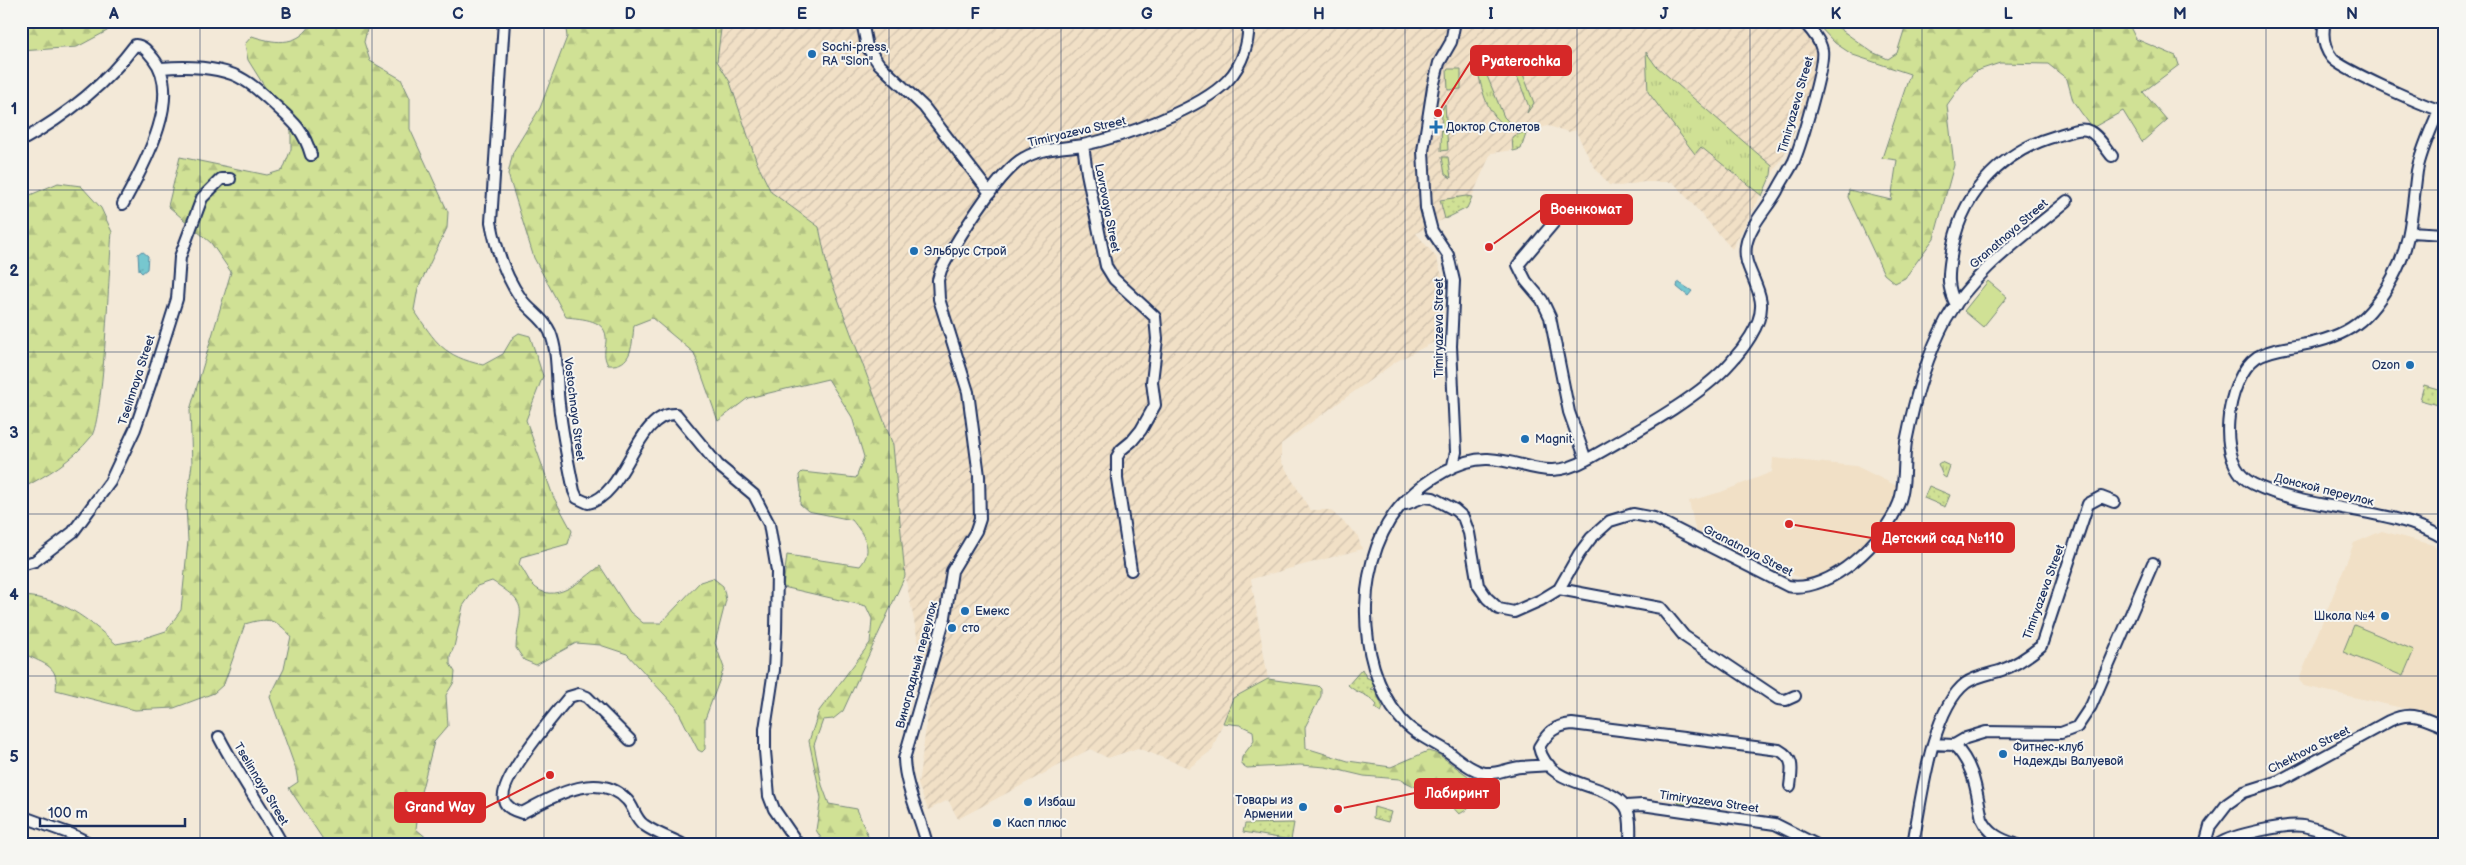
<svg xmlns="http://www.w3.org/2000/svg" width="2466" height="865" font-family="'Balsamiq Sans',sans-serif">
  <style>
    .built { fill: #f1e0c6 }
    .industrial { fill: url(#industrial-furrows) }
    .grass { fill: url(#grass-tufts); stroke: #76887a }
    .forest { fill: url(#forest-firs); stroke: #76887a }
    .park { fill: url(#park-dots); stroke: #76887a }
    .garden { fill: #d0e195; stroke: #76887a }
    .water { fill: url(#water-ripples); stroke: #528aa2 }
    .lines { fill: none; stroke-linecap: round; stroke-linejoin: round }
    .minor-casing { stroke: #1b2f5e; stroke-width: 14 }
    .minor { stroke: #f6f6f2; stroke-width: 10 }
    .grid { fill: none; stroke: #1b2f5e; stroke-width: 1; stroke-opacity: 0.55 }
    .poi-dot { fill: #1f6fb2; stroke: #f6f6f2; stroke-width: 2 }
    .labels { text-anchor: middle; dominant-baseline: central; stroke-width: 4; stroke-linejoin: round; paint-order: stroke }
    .poi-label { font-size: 12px; fill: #1b2f5e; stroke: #f6f6f2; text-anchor: start }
    .street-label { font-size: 12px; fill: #1b2f5e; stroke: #f6f6f2 }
    .leader { fill: none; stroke: #d62828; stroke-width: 2 }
    .callout-dot { fill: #d62828; stroke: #f6f6f2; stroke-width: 2 }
    .callout { fill: #d62828; stroke: #d62828; stroke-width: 2 }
    .callout-label { font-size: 14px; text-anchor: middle; font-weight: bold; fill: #fff }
    .neatline { fill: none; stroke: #1b2f5e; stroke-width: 2 }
    .grid-label { font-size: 16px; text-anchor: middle; font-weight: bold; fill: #1b2f5e }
  </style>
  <defs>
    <pattern id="industrial-furrows" width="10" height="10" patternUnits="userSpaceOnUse" patternTransform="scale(1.25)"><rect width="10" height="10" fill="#f1e0c6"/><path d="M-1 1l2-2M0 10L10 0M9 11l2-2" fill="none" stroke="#cec0ac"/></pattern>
    <pattern id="grass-tufts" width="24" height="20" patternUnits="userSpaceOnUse" patternTransform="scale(1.25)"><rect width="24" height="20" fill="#d0e195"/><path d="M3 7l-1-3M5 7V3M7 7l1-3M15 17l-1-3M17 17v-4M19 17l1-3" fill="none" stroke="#b2c183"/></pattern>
    <pattern id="forest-firs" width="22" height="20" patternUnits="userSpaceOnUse" patternTransform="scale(1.25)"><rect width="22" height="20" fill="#d0e195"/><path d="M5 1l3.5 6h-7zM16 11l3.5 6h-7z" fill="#b2c183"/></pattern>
    <pattern id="park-dots" width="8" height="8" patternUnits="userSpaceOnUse" patternTransform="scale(1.25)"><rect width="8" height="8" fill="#d0e195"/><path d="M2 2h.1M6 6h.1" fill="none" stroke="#b2c183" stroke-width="1.8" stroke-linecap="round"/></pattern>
    <pattern id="water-ripples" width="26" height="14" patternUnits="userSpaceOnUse" patternTransform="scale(1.25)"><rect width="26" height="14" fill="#77c7cf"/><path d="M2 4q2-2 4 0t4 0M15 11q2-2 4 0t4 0" fill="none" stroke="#61a2ab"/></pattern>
  </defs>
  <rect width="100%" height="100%" fill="#f3e9d8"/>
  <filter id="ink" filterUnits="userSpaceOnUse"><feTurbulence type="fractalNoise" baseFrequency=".02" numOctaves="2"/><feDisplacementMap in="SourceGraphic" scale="10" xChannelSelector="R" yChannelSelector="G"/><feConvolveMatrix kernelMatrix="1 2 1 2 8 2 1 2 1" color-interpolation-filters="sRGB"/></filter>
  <g filter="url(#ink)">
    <path class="built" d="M1773,458L1856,466L1901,488L1892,514L1856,555L1834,571L1809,581L1703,539L1696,533L1689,501L1721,492L1772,472Z
      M2382,531L2433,545L2445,552V721L2420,712L2304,686L2299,680L2354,543Z"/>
    <path class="industrial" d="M722,21H1805L1815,50L1820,55L1806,105L1782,159L1771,175L1732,249L1673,182H1644L1620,186L1609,185L1593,165L1575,130L1569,132L1548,126L1527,131L1521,149L1491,153L1467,208L1416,233L1436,257L1442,275L1444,292L1438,340L1397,361L1281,444V461L1310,510H1330L1357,534L1362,549L1251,579L1268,679L1233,698L1212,750L1189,768L1138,748L1108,758L1090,749L958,819L948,800L928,810L918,784L930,700L905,576L893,445L829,275L819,227L771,192L757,163L717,61Z"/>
    <path class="grass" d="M1646,52L1656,66L1772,166L1771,175L1762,196L1701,147L1695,154L1648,92Z
      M1478,54L1504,117L1510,123H1502C1481,106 1481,78 1474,56Z
      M1523,74L1534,103L1527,113L1529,107L1517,76Z
      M1445,104L1448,150L1441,151L1442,110Z
      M1442,157H1448L1451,178L1445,174Z
      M1941,462L1950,466L1946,478L1943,476L1938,464Z"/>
    <path class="forest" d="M21,21H118L107,31L77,47L21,51Z
      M309,21H369L364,42L370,61L401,79L410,98V129L448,212L447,228L418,288L414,310C436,343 443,356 483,365L503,354L513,337L519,333L530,336L543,376L526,420L553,496L572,531L568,544L521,557L519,564C524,570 527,578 532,584C553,608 583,579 600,566L630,612L643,623H661L700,582L713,578L723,586L726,600L715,643L724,668L705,719V749L702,752L698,750L676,707L627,654L600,645L576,643L536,665L524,660L516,648C518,608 533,607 492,581L477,586L463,606L454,647L450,656V664L455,672L454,682L446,695L448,726L434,742L420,796L416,829L434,844H326L289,788L298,782L296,770L270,697L284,669L291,636C276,619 268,617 245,624L224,684L214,693L174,708L135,710L56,690C59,665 45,665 25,654L21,657V596C64,598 86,618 116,644L138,640L166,631L181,610L188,541L186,506L192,464L190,410L231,272L211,243L168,206L180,157L267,175L283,170L291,149V129L248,60L245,44L252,36C273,43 296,47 310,26Z
      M565,21H722L717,61L730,82L757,163L771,192L819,227L829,275L893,445L905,576L843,711L833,719L823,720L814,745L822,785L829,804L857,809L871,844L823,841L816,830L821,798L809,741L819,711L870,643L872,619L866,606L783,587L787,555L860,566C875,549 863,534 852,520L808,511L800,504L801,490L799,475L802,472L856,478L864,457L852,417L828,379L748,398L718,421L694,353L652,318L634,325C632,344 633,367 608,365C603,356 605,351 606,341C608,319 582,319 566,317L534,258L508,174L513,152L540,108L567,37Z
      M1814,21H1829L1872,52L1888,59L1897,53L1907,21H2127L2136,39L2176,56L2179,65L2143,92L2167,120L2142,142L2123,111L2092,128L2073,101L2067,79L2048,64L2000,63L1976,71L1962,84L1947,105L1954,165L1934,238L1905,278L1895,283L1884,274L1848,197L1849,190L1891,200L1897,160L1882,158L1910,74L1853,55L1835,43Z
      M58,183L81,186L101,208L112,232C109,264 104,420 91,437C72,461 47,475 21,489V199Z
      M1268,679L1318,686L1321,689V696L1305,727L1306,748L1348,761L1391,767L1428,751L1438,754L1475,781C1473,796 1475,807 1459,814L1448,802L1399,779L1364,776L1326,767L1300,765L1247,768L1241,764L1242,757L1254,741L1253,731L1240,725L1223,723L1233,698Z"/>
    <path class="park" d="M1527,131L1521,149L1513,151L1512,137Z
      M1466,196L1472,197L1467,208L1445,219L1440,200Z
      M2424,385L2445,391L2442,406L2420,400Z
      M1929,486L1950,495L1945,507L1924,498Z
      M1362,669L1366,677L1372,680L1374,686L1370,689L1375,690L1383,708L1381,712L1375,708L1377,705C1367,692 1358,695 1348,685Z
      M1679,798L1705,802L1703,812L1677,808Z
      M1374,807L1391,812L1388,822L1373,818Z
      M1294,823L1291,840L1243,832L1245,824Z"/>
    <path class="garden" d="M1447,69H1461V89L1448,90Z
      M1988,281L2007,297L1983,327L1964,311Z
      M2354,625L2414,650L2403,676L2343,652Z"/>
    <path class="water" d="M142,251L148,256L147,269L142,273L139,270L138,254Z
      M1678,282L1692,291L1688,296L1677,287Z"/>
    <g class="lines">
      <defs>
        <path id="minor" d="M504,21L491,222C496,249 506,278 522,300C530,311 544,318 550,332C559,354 556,381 559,404C562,433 568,462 574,491L577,498L588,503C627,495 636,412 676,414L718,465L754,495L769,524L777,571L776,631L774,670L765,729V751L769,796L774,809L798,844
          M862,21L867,47L879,64L924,107L990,193
          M2325,21C2322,34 2323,47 2332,58C2339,68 2430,109 2444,111
          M161,68C187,66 221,66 244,80C256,87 266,97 277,107C295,123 304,131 311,155
          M2439,110C2431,130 2421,150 2417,171C2412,208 2412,243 2393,277C2370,320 2349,337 2301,345C2287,348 2270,349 2257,357C2225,379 2214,465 2253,484C2309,512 2394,506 2445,539
          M21,141C64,117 106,84 135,45C144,46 147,51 153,58C184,96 143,167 123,204
          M1083,145L1087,173L1106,266L1114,279L1155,317L1157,339L1152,382L1155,405L1141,430L1132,441L1121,450L1117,457V479L1131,570
          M1585,201L1556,220L1518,265L1526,281L1542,300L1550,317L1569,412L1586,460
          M2410,232L2445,234
          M1956,305C1947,287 1948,276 1951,257C1958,198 1999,152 2056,136C2065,134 2080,126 2089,131C2098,135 2106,149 2112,156
          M1453,465L1456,452L1451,346L1454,281L1448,255L1432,231L1426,208L1423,151L1433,87L1439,63L1451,42L1455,21
          M1406,504L1424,497L1433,498L1455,510L1463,517L1469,533L1478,585L1487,598L1499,609L1514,612L1541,600L1559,589L1579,554L1591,538L1610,521L1633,514L1654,518L1788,586C1830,594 1885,540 1899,503C1906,485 1903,461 1906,442C1914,401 1926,357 1946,320C1974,270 2024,237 2067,201
          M21,565L35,561L73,532L110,482L135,429L150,385L177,299L180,257L202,198L221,179H230
          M1559,589L1661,608L1684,636L1778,699L1786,700L1795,696
          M219,737C238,774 262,807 282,844
          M630,740L587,697L579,694L569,697C555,714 498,781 504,800C506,808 515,811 522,813C552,797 598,769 627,800C634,807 635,819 644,825C655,833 670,838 682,844
          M1933,744L1954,745C1975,766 1976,791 1982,819C1989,834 2000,839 2015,844
          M1954,745L1966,738L1986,732L2061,733L2077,727L2091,706L2153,563
          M1549,765C1540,766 1530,766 1521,767C1507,768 1495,776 1481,772C1469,769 1457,758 1447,751C1431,741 1412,733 1400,718C1353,662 1354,550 1407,499C1427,480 1459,458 1488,459C1529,461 1545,483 1588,459C1630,435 1700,398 1731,362C1743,349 1761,325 1761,307C1762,298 1757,288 1754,280C1749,268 1744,259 1746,246C1749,226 1767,209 1777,191C1782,181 1789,171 1794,161C1801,144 1825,65 1822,50C1820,39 1810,29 1803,21
          M1626,806L1642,805L1775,824L1815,844
          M21,816L71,834L91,844
          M927,844C920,816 905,787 904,759L945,617L952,571L976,531L980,519L979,476L968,392L939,299L938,280L941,270C955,243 999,171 1024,158C1041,148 1064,148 1083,145C1122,137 1201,109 1228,80C1242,65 1250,42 1248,21
          M1630,844C1630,833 1632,815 1625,806C1607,781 1548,789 1539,747C1548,732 1554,726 1572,724L1779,750C1795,759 1792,769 1790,786
          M1913,844C1921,802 1931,709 1966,683C1976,676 1991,674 2002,670C2016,665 2030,655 2041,646L2088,504L2101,497L2114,502
          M2205,844L2210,826L2227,804L2244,792L2279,781L2389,721C2411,710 2423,718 2445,727
          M2219,844C2232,835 2288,823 2303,826C2318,829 2336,835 2350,844"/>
      </defs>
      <use href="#minor" class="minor-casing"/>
      <use href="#minor" class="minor"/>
    </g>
  </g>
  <path class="grid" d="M200,21V844M372,21V844M544,21V844M716,21V844M889,21V844M1061,21V844M1233,21V844M1405,21V844M1577,21V844M1750,21V844M1922,21V844M2094,21V844M2266,21V844M21,190H2445M21,352H2445M21,514H2445M21,676H2445"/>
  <g class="poi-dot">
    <circle cx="812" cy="54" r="5"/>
    <path d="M1433.5 119.5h5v5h5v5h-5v5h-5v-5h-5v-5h5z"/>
    <circle cx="914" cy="251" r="5"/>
    <circle cx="2410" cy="365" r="5"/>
    <circle cx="1525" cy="439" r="5"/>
    <circle cx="965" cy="611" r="5"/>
    <circle cx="2385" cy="616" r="5"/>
    <circle cx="952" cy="628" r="5"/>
    <circle cx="2003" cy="754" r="5"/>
    <circle cx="1028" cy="802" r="5"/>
    <circle cx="1303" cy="807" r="5"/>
    <circle cx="997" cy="823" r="5"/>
  </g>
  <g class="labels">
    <g class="poi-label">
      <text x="822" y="47">Sochi-press,<tspan x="822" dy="14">RA "Slon"</tspan></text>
      <text x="1446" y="127">Доктор Столетов</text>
      <text x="924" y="251">Эльбрус Строй</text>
      <text x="2400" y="365" text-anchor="end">Ozon</text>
      <text x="1535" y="439">Magnit</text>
      <text x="975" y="611">Емекс</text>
      <text x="2375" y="616" text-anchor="end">Школа №4</text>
      <text x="962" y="628">сто</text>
      <text x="2013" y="747">Фитнес-клуб<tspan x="2013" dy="14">Надежды Валуевой</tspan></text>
      <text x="1293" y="800" text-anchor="end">Товары из<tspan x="1293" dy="14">Армении</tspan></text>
      <text x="1038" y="802">Избаш</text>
      <text x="1007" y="823">Касп плюс</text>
    </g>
    <g class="street-label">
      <text transform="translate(1796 105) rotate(-74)">Timiryazeva Street</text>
      <text transform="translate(1077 132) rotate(-13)">Timiryazeva Street</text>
      <text transform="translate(1107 208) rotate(79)">Lavrovaya Street</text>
      <text transform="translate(2009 234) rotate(-41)">Granatnaya Street</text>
      <text transform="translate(1439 328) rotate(-90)">Timiryazeva Street</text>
      <text transform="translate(137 380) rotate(-72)">Tselinnaya Street</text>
      <text transform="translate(574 409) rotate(83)">Vostochnaya Street</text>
      <text transform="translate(2324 490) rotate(14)">Донской переулок</text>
      <text transform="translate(1748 551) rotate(27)">Granatnaya Street</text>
      <text transform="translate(2044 592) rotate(-70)">Timiryazeva Street</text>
      <text transform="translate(917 665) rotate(-75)">Виноградный переулок</text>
      <text transform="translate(2309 750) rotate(-27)">Chekhova Street</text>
      <text transform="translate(261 784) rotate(59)">Tselinnaya Street</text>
      <text transform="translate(1709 802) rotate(8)">Timiryazeva Street</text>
    </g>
  </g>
  <path class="leader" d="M1438 113L1471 61M1489 247L1541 210M1789 524L1872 538M1338 809L1415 793M550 775L485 808"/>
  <g class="callout-dot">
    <circle cx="1438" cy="113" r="5"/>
    <circle cx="1489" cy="247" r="5"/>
    <circle cx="1789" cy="524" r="5"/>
    <circle cx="1338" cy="809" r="5"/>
    <circle cx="550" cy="775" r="5"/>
  </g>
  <g class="callout">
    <rect x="1471" y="46" width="100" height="29" rx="5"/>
    <rect x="1541" y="195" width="91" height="29" rx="5"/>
    <rect x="1872" y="523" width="142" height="29" rx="5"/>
    <rect x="1415" y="779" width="84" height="29" rx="5"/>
    <rect x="395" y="793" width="90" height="29" rx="5"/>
  </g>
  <g class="callout-label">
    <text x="1521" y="66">Pyaterochka</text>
    <text x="1586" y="214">Военкомат</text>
    <text x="1943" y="543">Детский сад №110</text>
    <text x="1457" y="798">Лабиринт</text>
    <text x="440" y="812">Grand Way</text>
  </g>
  <rect width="2466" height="865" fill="none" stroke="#f6f6f2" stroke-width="55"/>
  <path d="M40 818v8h145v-8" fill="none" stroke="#1b2f5e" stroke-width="2.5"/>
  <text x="48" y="818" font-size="15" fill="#1b2f5e" stroke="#f6f6f2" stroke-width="4" paint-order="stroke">100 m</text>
  <rect x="28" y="28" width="2410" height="810" class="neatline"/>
  <g class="grid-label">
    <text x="114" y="19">A</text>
    <text x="286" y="19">B</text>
    <text x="458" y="19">C</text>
    <text x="630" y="19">D</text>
    <text x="802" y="19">E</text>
    <text x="975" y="19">F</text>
    <text x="1147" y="19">G</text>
    <text x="1319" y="19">H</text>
    <text x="1491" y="19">I</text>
    <text x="1664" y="19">J</text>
    <text x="1836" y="19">K</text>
    <text x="2008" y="19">L</text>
    <text x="2180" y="19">M</text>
    <text x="2352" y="19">N</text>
    <text x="14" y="114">1</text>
    <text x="14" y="276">2</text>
    <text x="14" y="438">3</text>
    <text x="14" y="600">4</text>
    <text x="14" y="762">5</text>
  </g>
</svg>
